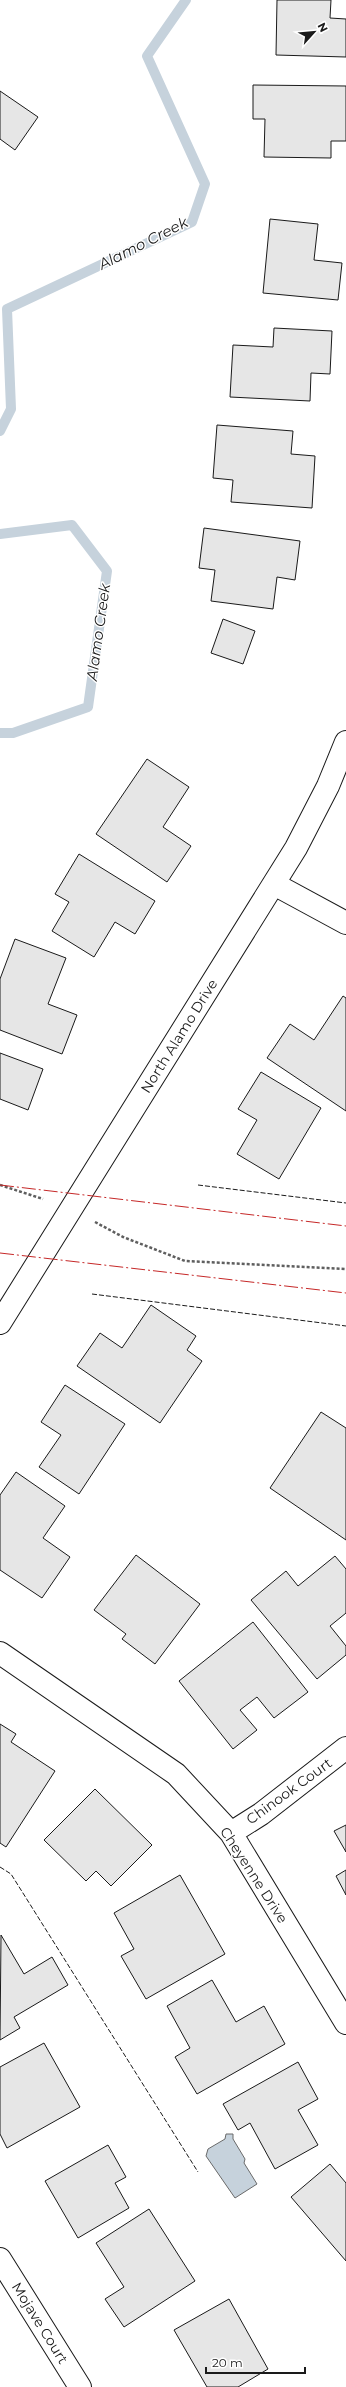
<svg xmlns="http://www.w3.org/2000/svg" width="346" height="2387" font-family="Montserrat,sans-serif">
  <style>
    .water { fill: #c6d2dc; stroke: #6a6a6a }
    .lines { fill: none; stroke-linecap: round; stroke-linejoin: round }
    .stream { stroke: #c6d2dc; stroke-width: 10 }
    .building { fill: #e6e6e6; stroke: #1a1a1a }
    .minor-casing { stroke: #1a1a1a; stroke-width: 24 }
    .path { stroke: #5f5f5f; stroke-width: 2.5; stroke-dasharray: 3 2; stroke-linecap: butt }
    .minor { stroke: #fff; stroke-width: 22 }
    .fence { stroke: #1a1a1a; stroke-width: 1; stroke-dasharray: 5 2; stroke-linecap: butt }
    .power { stroke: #c62828; stroke-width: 1; stroke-dasharray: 14 3 2 3; stroke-linecap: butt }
    .labels { text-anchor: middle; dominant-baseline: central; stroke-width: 3; stroke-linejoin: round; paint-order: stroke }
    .street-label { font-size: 14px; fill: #1a1a1a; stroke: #fff }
    .water-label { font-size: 15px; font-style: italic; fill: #1a1a1a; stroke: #fff }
  </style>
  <rect width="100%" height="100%" fill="#fff"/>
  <path class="water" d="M226,2134H233V2139L245,2159L244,2163L257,2184L235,2198L206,2156L208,2149L225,2139Z"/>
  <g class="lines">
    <path class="stream" d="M0,431L11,409L7,309L192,222L205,184L147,56L186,0
      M0,534L72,525L107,571L88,707L13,733H0"/>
  </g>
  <path class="building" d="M277,0H331L330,18L346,19V57L276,55Z
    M253,85L346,86V141H331V158L264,157L265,119H253Z
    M0,91L38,117L15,150L0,139Z
    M270,219L318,224L314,260L342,263L338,300L263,293Z
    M274,328L332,331L330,374L311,373L310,401L230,397L233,345L273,347Z
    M217,425L293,431L291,454L315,456L312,508L231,502L233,480L213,478Z
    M204,528L300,541L295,580L277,577L273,609L211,601L215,570L199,568Z
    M223,619L255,631L243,664L211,653Z
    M147,759L189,787L163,827L191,846L167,882L96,834Z
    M79,854L155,901L135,934L115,922L94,957L52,931L69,902L55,894Z
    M15,939L66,958L48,1004L77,1015L62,1054L0,1030V979Z
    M343,996L346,998V1111L267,1058L290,1024L314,1040Z
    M0,1053L43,1069L28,1110L0,1099Z
    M261,1072L321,1108L279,1179L237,1154L257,1120L238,1109Z
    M151,1305L196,1336L187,1350L202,1361L160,1423L77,1366L100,1333L122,1348Z
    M65,1385L125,1424L79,1494L39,1467L61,1435L41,1422Z
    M321,1412L346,1428V1540L270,1488Z
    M16,1472L65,1506L43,1538L70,1557L42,1598L0,1570V1495Z
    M136,1555L200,1604L155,1664L122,1639L126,1634L94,1610Z
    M335,1556L346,1569V1613L330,1626L346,1646V1655L317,1679L251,1600L286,1571L298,1586Z
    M253,1622L308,1692L274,1718L257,1697L240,1710L257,1730L233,1749L179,1681Z
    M0,1724L16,1734L11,1742L55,1771L6,1847L0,1843Z
    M95,1789L152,1845L111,1886L96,1871L86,1881L44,1840Z
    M346,1825V1852L334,1831Z
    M346,1870V1895L336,1876Z
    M180,1875L225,1954L146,1999L121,1956L134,1949L114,1913Z
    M1,1935L24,1974L52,1957L68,1985L14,2017L20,2028L0,2040Z
    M212,1980L236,2022L264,2006L285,2044L197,2094L175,2057L190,2048L167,2006Z
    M44,2043L80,2107L7,2148L0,2134V2067Z
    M298,2062L318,2099L298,2110L318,2145L275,2169L250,2123L238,2130L223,2104Z
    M108,2145L126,2177L115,2183L129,2208L78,2238L45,2181Z
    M330,2164L346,2183V2261L291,2197Z
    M149,2209L195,2281L124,2327L105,2299L124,2287L96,2243Z
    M229,2299L268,2369L238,2387H207L174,2330Z"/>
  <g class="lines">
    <defs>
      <path id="minor" d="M274,884L346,923
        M0,1323L296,848L328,786L346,742
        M0,1653L176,1774L231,1833L346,2023
        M231,1833L261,1814L346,1748
        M0,2259L80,2387"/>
    </defs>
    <use href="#minor" class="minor-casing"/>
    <path class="path" d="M0,1185L43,1199
      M95,1222L123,1237L185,1261L346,1269"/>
    <use href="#minor" class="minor"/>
    <path class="fence" d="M198,1185L346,1203
      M92,1294L346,1326
      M0,1867L11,1874L198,2172"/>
    <path class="power" d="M0,1185L346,1226
      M0,1253L346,1293"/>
  </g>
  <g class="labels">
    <g class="street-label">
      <text transform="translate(179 1036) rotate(-58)">North Alamo Drive</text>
      <text transform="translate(289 1791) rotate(-36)">Chinook Court</text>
      <text transform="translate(254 1875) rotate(57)">Cheyenne Drive</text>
      <text transform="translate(40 2323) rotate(58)">Mojave Court</text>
    </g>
    <g class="water-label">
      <text transform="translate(143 243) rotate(-27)">Alamo Creek</text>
      <text transform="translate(98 632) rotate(-82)">Alamo Creek</text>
    </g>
  </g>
  <g transform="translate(314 32) rotate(63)" stroke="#ffffff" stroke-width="3" paint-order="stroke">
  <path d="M0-3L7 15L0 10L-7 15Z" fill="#1a1a1a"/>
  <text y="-6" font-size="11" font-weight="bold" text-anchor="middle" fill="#1a1a1a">N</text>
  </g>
  <path d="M206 2367v6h99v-6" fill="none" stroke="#1a1a1a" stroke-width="2"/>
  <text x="212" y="2367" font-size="12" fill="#1a1a1a" stroke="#ffffff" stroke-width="3" paint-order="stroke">20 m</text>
</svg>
